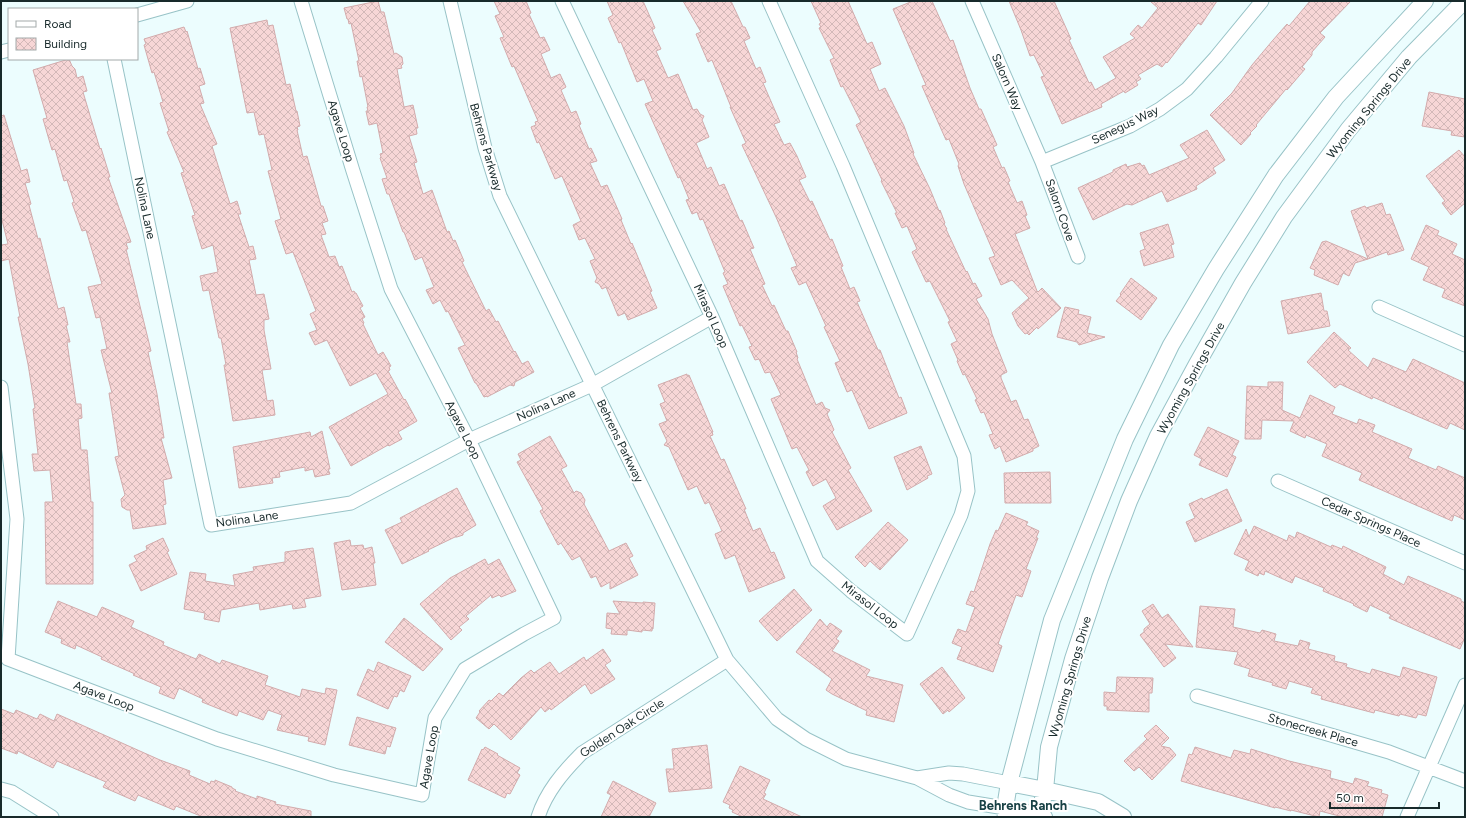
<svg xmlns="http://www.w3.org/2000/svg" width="1466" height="818" font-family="Figtree,sans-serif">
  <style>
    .building { fill: url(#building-cross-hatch); stroke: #d2abac }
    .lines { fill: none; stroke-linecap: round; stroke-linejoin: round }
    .minor-casing { stroke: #98c3c7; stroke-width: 15 }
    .tertiary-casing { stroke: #98c3c7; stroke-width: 18 }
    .minor { stroke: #fff; stroke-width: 13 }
    .tertiary { stroke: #fff; stroke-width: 16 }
    .labels { text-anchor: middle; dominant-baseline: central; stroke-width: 4; stroke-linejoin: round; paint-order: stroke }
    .street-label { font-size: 12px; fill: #182a2b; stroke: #fff }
    .neighbourhood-label { font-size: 13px; font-weight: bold; fill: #194246; stroke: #fff }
  </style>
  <defs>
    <pattern id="building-cross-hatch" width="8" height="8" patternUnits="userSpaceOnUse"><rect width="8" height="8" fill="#f7d6d6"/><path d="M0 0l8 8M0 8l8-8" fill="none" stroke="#d3b8b8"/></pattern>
  </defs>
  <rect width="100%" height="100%" fill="#ecfdfe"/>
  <path class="building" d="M378,1L381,12H384L394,54L396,53L402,57L403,64L401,66L402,68L397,69L404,107L413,105L418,128H416L417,134L409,136L417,162L414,163L423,194L432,190L447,232L449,231L453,241L455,240L464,261L462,262L486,311L489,309L496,322L498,321L514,352L515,351L522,364L528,361L534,372L515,382L514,386L510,385L487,397V396L484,397L476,383H475L458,348L465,345L448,311L446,312L440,300L433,304L426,290L434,287L422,257L415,260L404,232H403L389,194H387L382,179L387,178L380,158L381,157L380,154L383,153L377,123L369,125L366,111H368L367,107H368L362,76L360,77L357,61H359L351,23L349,24L348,19H347L344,8Z
    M494,1H526L531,13L529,14L540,38L544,37L550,50L541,54L551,78L560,74L566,87L561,90L571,113L576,111L581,124L579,125L589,149L591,148L597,161L590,163L601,187L607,185L622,219L621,220L631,244L632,243L652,291L650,292L657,308L628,320L625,313L618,316L606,287L602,289L599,284L595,282L597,278L590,261L595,259L585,238L579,240L573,225L581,221L562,176L555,179L539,142L537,143L531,127L536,125L535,122L538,121L514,66L512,67L500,38L504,37L495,16L500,14Z
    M607,1H643L655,28L652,30L661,49L656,51L668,78L678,74L693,110L697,109L700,114L704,116L702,120L709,137L696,143L707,169L711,167L719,186L724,184L740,221L742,220L754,248L750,249L765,284L762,285L772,306L774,305L786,331H788L797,352H796L798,358L797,359L816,405L822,402L825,408L830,410L827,414L834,430L832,432L851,468L848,470L872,511L837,530L823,506L836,498L826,479L813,486L806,472L809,470L797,447L792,449L771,399L781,395L770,372L765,373L759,359L755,360L749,347L752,346L742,325L740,326L723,286L728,284L723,273L725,272L703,219L700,220L697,212L692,214L686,200L689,199L680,177L678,178L645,104L653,101L644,79L637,82L621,42L619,43L608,18L613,15Z
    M683,1H731L743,27H745L750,38L744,41L756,69L760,67L766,82L763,83L780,122L774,124L784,145L790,143L797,156L806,177L799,180L810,202L812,201L830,240L832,239L843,266L841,267L850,289L854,287L860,301L857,302L878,350H880L899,398L901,397L907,413L869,429L852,390L847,392L835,363L840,361L824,327L826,326L806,282L799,285L791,268L797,266L776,217L742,145L746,143L730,107H731L712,60L708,62L696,34L701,32Z
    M811,1H848L867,44L872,42L881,64L870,69L879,91L885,88L904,126L914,153L913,154L930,189L939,211L940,210L945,223L944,224L947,229H946L966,272L967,271L973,284L975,283L982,296L976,299L988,319L992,334L1007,372L1001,375V378L1011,402L1016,400L1024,420L1028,419L1039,446L1033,449V451L1006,462L1000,446L995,449L989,435L993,434L984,412L981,413L975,400L977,399L965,374L963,375L957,361L958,360L951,344L957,341L948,322L950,321L930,281L926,282L912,252L917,249L907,226L902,228L895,213H897L881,181L882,180L856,125L861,122L843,86L841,87L830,60L834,58L819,28L821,27L819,24L821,23Z
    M913,1H932L950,41L953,40L970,88L979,109H981L997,145L993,147L1002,168L1004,167L1010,181L1008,182L1017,203L1022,201L1027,215L1025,216L1030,228L1015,234L1037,291L1038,292L1042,288L1061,308L1038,329L1037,327L1029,335L1027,333L1025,334L1018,326L1012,313L1029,298L1012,280L1001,285L989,258L995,256L964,184L958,166L959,164L949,139L946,140L922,86L926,85L893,9Z
    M1009,1H1054L1071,39L1069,40L1078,59L1089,83L1091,82L1095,90L1116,78L1103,57L1135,38L1130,34L1138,25L1142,28L1158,8L1150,1H1217L1201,25L1198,23L1167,63L1166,62L1162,67L1157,64L1138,75L1141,79L1136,82L1138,85L1125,93L1124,91L1101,104L1102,107L1062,124L1041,77L1044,76L1034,55L1030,56L1021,30Z
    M1310,1H1351L1320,33L1325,37L1312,52V55L1302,67L1305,69L1287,90L1286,89L1256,125L1257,126L1250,133L1251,134L1241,145L1210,115L1232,93L1252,65L1273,40L1287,24L1289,26Z
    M267,20L268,26L273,25L286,85L290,84L296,111H297L300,126L297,127L298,130H297L303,157L307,156L321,206H323L328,221L322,223L326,234L321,235L329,257L335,256L339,267L342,266L352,292L354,291L355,293H356L363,306L360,308L365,317L362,319L364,323L363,324L378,355L383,352L391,366L389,367L390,370L388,371L404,400L405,399L417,421L398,432L402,439L389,446L388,445L351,466L329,427L388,394L376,373L350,386L327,340L315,345L309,333L317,330L310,314L316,311L293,252L286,254L275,221L281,219L268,171L272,170L264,134L259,135L254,112L247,113L230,28Z
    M184,27L186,32L187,31L198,69L200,68L205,84L199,86L204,103L200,104L217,144L212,146L230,204L237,201L241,214H238L249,247L253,246L256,259L249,260L256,295L264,294L269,319L264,320V330L271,369L262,370L267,401L273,400L275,415L233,421L224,365H226L221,338H219L209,290L203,291L200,276L218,272L213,245L202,249L192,216L195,215L181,173L184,172L167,132L169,131L160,103L163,102L154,72L152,73L144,45L146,44L144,39Z
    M69,59L72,66L75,69L77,78L83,76L87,91L83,92L100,149L101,148L110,177H108L131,242L126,243L128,249H126L151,351L148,352L157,394L164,438H161L172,478L163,480L166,504L163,505L166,524L133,529L130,510H127L122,507L121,499L125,495L115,457L119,456L109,393H112L101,350L107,349L100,317L96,318L88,287L102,284L86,230L82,231L72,203L74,202L67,180L64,181L55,149L52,150L43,119L47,118L33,70Z
    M1429,92L1465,99V137L1451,135L1452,131L1422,126Z
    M4,115L21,171L27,169L30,182L25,183L31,204L29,205L38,239L40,238L58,309L64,307L68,325H66L70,342H67L76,404H81L82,418L78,419L81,450H87L91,502H93V584H46L45,502H53L50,470L34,471L32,454H38L33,409L35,408L28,364L18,317H20L9,259L1,261V245L8,244L1,216V116Z
    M1207,130L1225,160L1213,168L1216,173L1196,186L1197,189L1167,202L1162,191L1132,205L1127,204L1093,220L1078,188L1113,172V170L1126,164L1127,167L1140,163L1142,166L1144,165L1149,175L1189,158L1180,145Z
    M1459,150L1465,157V203L1451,215L1442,203L1445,201L1426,176Z
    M1382,203L1386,215L1390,214L1404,250L1388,255L1387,252L1368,259L1351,211L1365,206L1366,208Z
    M1168,224L1174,244L1171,245L1174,257L1144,266L1140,251L1145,249L1140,233Z
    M1426,225L1439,231L1437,235L1457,244L1452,254L1465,260V306L1442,297L1445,289L1423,280L1429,267L1411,259Z
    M1326,241L1368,259L1355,263L1349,276L1343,273L1338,285L1314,275L1315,270L1310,268L1322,242Z
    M1131,278L1157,298L1141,320L1116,301L1121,295L1120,294Z
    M1321,293L1324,311H1327L1330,326L1288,334L1281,301Z
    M1065,307L1079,310L1078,314L1091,317L1087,333L1105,337L1079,345L1077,342L1057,337Z
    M1334,332L1351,348L1348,350L1368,368L1373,358L1406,372L1413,359L1465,383V430L1450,423L1447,429L1373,397L1372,399L1340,384L1335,388L1307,362Z
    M687,374V376L689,375L713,432H712L713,435L710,436L721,460L724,459L746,509H744L753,531L760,528L771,553L774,552L785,578L749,592L735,555L725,559L715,534L722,531L709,502L705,504L697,486L688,490L669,447L664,445L667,441L659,424L667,421L660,404L665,402L658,385Z
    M1268,382H1283L1282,410L1300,418L1310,395L1335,407L1332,414L1357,424L1359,419L1375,425L1372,432L1412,449L1408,458L1436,470L1438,466L1465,478V520L1454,515L1452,521L1359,480L1362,473L1322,456L1327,444L1306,435L1305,438L1290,431L1294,421L1262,420L1261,439H1245L1247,386L1268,387Z
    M1208,427L1239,441L1232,455L1236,457L1227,477L1199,465L1202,459L1194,455Z
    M322,431L330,469H328L330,474L315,477L313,469L305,471V467L279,472L280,477L272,478L273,483L239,488L233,447L310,432L311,437Z
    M550,436L567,466L561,469L574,493L576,491L581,493L585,500L584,504L609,551L626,543L633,556L629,558L638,575L610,589V582L601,587L596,576L591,578L580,556L572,560L561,543L558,545L540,511L543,509L517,462L521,460L518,454Z
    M921,446L932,474L927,476L928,478L907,490L894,457Z
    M1050,472L1051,503H1005L1004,473Z
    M457,488L476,525L463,533V535L457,537H455L428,550L429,551L402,564L385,530L402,522L400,518Z
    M1227,489L1242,521L1195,542L1186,522L1195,518L1189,504L1202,498L1203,500Z
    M1006,513L1028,522L1026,525L1039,531L1036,538H1038L1026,569L1031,571L1022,597L1016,595L998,644L1002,646L993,672L957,659L962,647L952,643L958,629L966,632L975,607L966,604L971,591L974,592L990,544L996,530L998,531Z
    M888,522L908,540L880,570L870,561L865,567L855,557Z
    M1254,526L1287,541L1289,535L1295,538L1297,532L1331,547L1332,545L1342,549L1343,546L1386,567L1383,574L1404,585L1408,576L1461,599V601L1465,603V637L1460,649L1389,618L1391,615L1370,605L1367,612L1353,605L1354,604L1323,591L1324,588L1295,576L1292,583L1265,571L1264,575L1259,573L1258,576L1245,570L1249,561L1234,554L1246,529L1249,537Z
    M163,538L169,551L167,552L177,574L141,591L129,565L137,561L134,556L147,550L146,546Z
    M350,540L351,546L363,545L364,549L372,547L375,563H373L376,585L342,590L334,543Z
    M313,548L321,596L304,599L306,607L293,609L292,604L260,610L259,603L221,610L219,622L204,619L205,613L184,609L190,572L206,574L205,581L235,586L233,575L254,571L253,567L285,562V552Z
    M485,559L488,565L499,559L516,591L501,597L499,595L492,598L491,595L466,616L469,619L459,627L462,630L451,640L420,604L450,578Z
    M794,589L812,610L777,641L759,621Z
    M58,601L97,617L102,607L134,621L131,627L164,642L163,645L196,659L199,654L220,664L222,660L268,676L265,685L300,697L302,689L325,694L326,688L337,690L325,745L308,741L309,737L277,730L282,715L268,710L263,720L239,711L237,716L202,702L203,699L179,688L174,699L159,693L161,687L133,675L135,674L101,659L102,657L76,645L75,649L61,643L62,639L45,632Z
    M613,601L643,603V602L655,603L653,629H652V631L642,630V632L627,630V635L611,634L612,629L606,628L607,613L620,614Z
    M1153,604L1162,618L1168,614L1193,647L1165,644L1176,658L1164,667L1140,635L1144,632V629L1150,624L1142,611Z
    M1200,606L1235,609L1233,627L1260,633L1262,630L1276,634L1274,641L1298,646L1300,640L1310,643L1308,649L1335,656L1334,661L1347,664L1346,667L1370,674L1372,669L1400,677L1403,667L1437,677L1426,716L1418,714L1416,718L1400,714L1399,716L1375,710L1374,713L1321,699L1322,696L1311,693L1313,688L1289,681L1286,689L1272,685L1273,683L1248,676L1250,669L1234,664L1238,652L1196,647Z
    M404,618L443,649L423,671L385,642Z
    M820,619L827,627L830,623L842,631L836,639L839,641L832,651L870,670L866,676L903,685L894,722L866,715L867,711L832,694L826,690L832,679L796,652Z
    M603,649L611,661L605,665L615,679L591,694L585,684L551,710L550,708L545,712L541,707L511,740L494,724L489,729L476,718L480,712L479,711L489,700L491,701L499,693L503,696L521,678L531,670L534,673L550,662L559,674L584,657L586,661Z
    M378,662L411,676L404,692L400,690L397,697L394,696L388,709L357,695L368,669L374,672Z
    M942,667L965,698L949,712L948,710L943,714L920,684Z
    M1117,677L1153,678L1152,693H1149V712L1107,710V706H1104V692L1116,693Z
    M1,709L14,714L16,710L37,719L40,714L54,721L57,714L160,760L190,771L189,775L210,784L211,781L215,782V780L232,787V788L236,790L235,791L257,799V796L276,802L275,804L311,811V817H203L176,806L174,810L138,795L135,801L103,787L106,782L57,761L53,768L18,751L17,754L1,748Z
    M357,717L396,728L390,747L387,746L385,754L349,745Z
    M1156,725L1169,738L1161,746L1170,748L1176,755L1152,780L1139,767L1134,771L1124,761L1147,739L1144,736Z
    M707,745L712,788L669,792L666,769H674L672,749Z
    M485,747L498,754L497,755L520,768L517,773L520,775L510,794L507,793L505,798L468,780L482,749L483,750Z
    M1195,747L1231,758L1234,750L1250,754L1251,749L1289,761L1331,771L1330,778L1353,784L1355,778L1369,782L1367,786L1382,790L1381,793L1388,795L1382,817H1343L1320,811L1319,817L1291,810V811L1275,807V808L1181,781L1189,754L1192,755Z
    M740,766L770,780L764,793L766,794L763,799L802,817H743L732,812L733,810L729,808L730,805L723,802Z
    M613,781L656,803L649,817H601L611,795L607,793Z"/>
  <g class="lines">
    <defs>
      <path id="minor" d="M450,1L485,148L500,196L727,660L777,719L806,739L846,759L917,778
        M562,1L712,317L817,561L851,591L907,634L961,515L968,491L964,456L843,166L769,1
        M972,1L1042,162L1078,257
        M137,15L187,1
        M1,52L9,50
        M114,59L211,525L351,503L469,440L592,385L712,317
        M1042,162L1130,126L1160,109L1187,89L1216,57L1262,1
        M1379,307L1465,345
        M1,387L17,519L8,659L217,739L334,775L422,795L435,718L465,669L524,634L554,618L469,440L391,289L353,171L301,1
        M1278,481L1465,563
        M1197,696L1389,752L1465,781
        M1,789L12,792L52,817
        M538,817C546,792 563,772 582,753L727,660
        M1004,817L1005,808L968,802L949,795L917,778L949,773L963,774L1009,783
        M1407,817L1465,685"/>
      <path id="tertiary" d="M1009,783L1045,790L1098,802L1123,817
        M1039,816L1045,790L1049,747L1073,659L1100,578L1129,501L1158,436L1197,364L1243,283L1284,217L1348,130L1409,57L1464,1
        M1044,817L1005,808L1009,783L1052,620L1125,439L1171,345L1216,269L1276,175L1336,97L1425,1"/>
    </defs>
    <use href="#minor" class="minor-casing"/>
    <use href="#tertiary" class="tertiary-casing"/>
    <use href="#minor" class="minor"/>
    <use href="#tertiary" class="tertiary"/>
  </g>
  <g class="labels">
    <g class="street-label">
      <text transform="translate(1007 82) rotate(67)">Salorn Way</text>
      <text transform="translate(1369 108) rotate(-51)">Wyoming Springs Drive</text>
      <text transform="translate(1125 125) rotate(-26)">Senegus Way</text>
      <text transform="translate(341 131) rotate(73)">Agave Loop</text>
      <text transform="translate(486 147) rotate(74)">Behrens Parkway</text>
      <text transform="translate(145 208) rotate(78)">Nolina Lane</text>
      <text transform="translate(1060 210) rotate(70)">Salorn Cove</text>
      <text transform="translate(711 316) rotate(66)">Mirasol Loop</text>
      <text transform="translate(1191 378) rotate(-61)">Wyoming Springs Drive</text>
      <text transform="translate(546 405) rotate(-24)">Nolina Lane</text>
      <text transform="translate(463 430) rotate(63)">Agave Loop</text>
      <text transform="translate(620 441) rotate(64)">Behrens Parkway</text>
      <text transform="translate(247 519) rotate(-8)">Nolina Lane</text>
      <text transform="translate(1371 522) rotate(24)">Cedar Springs Place</text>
      <text transform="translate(870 605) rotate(38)">Mirasol Loop</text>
      <text transform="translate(1070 677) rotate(-74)">Wyoming Springs Drive</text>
      <text transform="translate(104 696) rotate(21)">Agave Loop</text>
      <text transform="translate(622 728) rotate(-33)">Golden Oak Circle</text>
      <text transform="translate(1313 730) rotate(16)">Stonecreek Place</text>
      <text transform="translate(429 757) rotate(-80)">Agave Loop</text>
    </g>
    <g class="neighbourhood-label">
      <text x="1023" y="805">Behrens Ranch</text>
    </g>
  </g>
  <rect width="1466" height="818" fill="none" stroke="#182a2b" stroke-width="4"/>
  <rect x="8" y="8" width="130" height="52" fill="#ffffff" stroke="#a3aaaa"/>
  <rect x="16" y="21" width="20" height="6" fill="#ffffff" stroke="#a3aaaa"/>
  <text x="44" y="28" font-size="12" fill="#182a2b">Road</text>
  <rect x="16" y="38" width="20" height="12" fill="url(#building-cross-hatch)" stroke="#a3aaaa"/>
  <text x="44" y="48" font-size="12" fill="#182a2b">Building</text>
  <path d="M1330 802v6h109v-6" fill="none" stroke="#182a2b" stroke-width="2"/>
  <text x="1336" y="802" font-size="12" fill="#182a2b" stroke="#ffffff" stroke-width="3" paint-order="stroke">50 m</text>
</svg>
